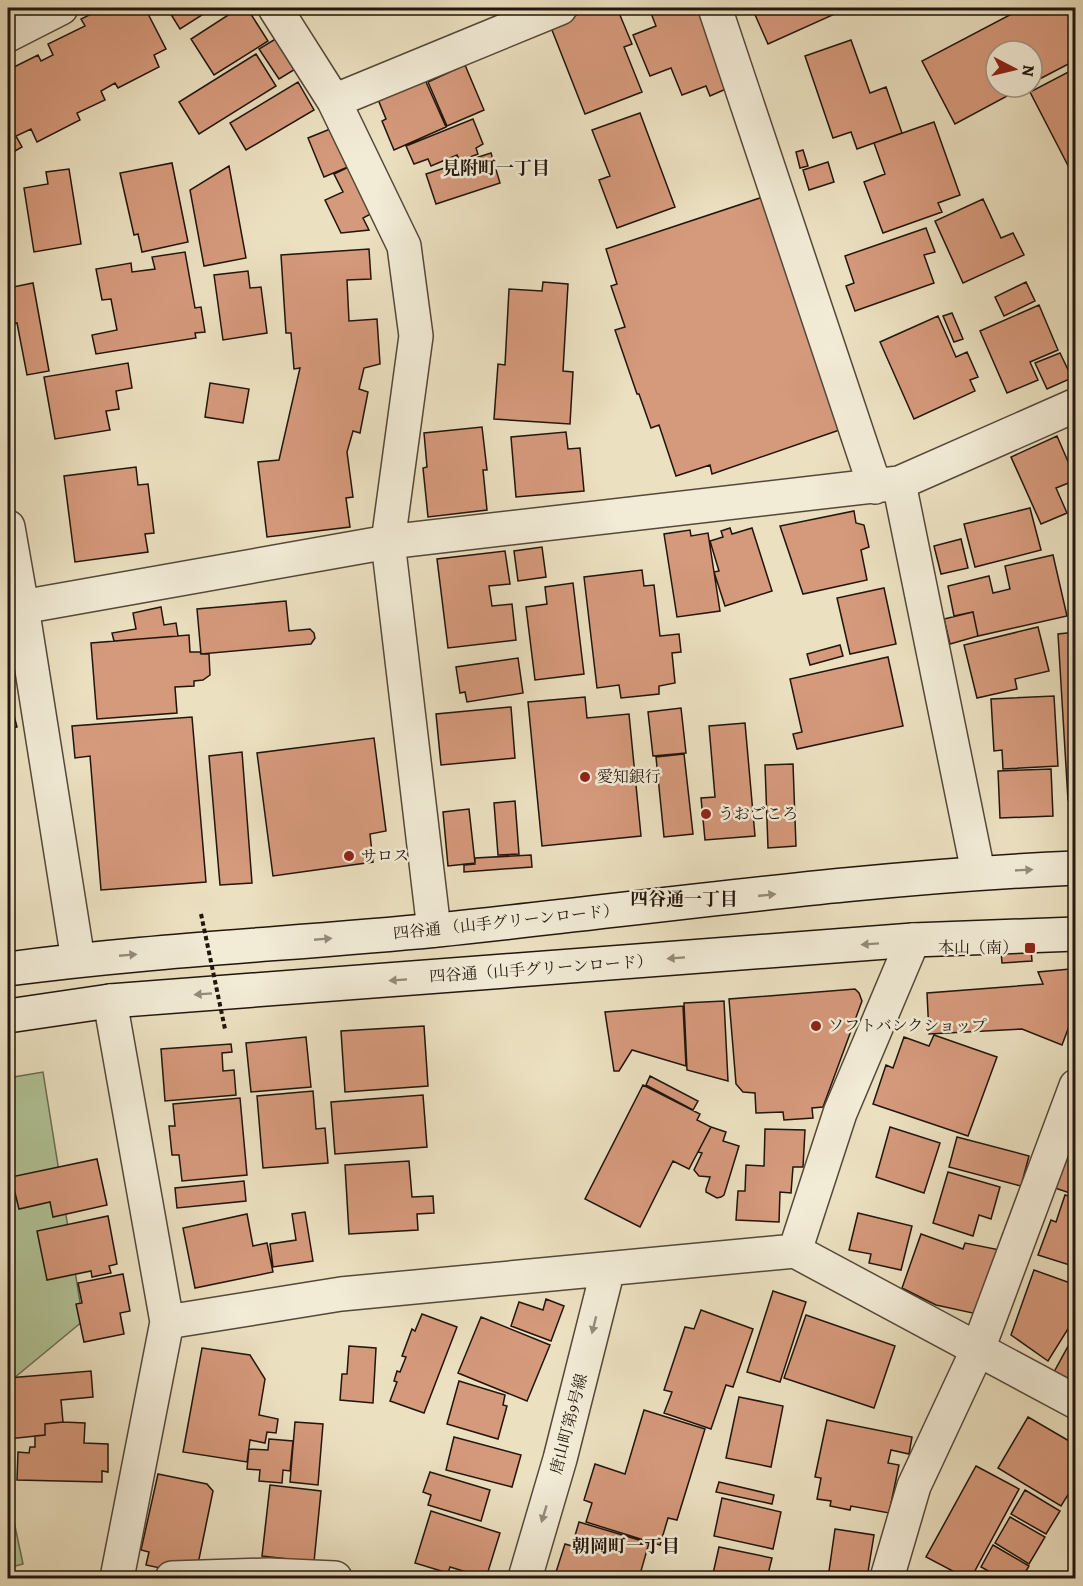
<svg xmlns="http://www.w3.org/2000/svg" width="1083" height="1586" font-family="Alegreya,'Noto Serif JP',serif">
  <style>
    .green { fill: #b1c397; stroke: #696c52; stroke-width: 1.5 }
    .building { fill: #d5997b; stroke: #21150c; stroke-width: 1.5 }
    .lines { fill: none; stroke-linecap: round; stroke-linejoin: round }
    .street-casing { stroke: #544839; stroke-width: 36 }
    .secondary-casing { stroke: #21150c; stroke-width: 36 }
    .street { stroke: #f2ebd6; stroke-width: 33 }
    .secondary { stroke: #f2ebd6; stroke-width: 33 }
    .path-bridge { stroke: #21150c; stroke-width: 4; stroke-dasharray: 4.5 3; stroke-linecap: butt }
    .oneway { fill: #948b7b }
    .poi-dot { fill: #8f2418; stroke: #f2ebd6; stroke-width: 2 }
    .labels { text-anchor: middle; dominant-baseline: central; stroke-width: 5; stroke-linejoin: round; paint-order: stroke }
    .poi-label { font-size: 16px; fill: #21150c; stroke: #f2ebd6; text-anchor: start }
    .street-label { font-size: 16px; fill: #21150c; stroke: #f2ebd6 }
    .neighbourhood-label { font-size: 18px; font-weight: bold; fill: #21150c; stroke: #f2ebd6 }
  </style>
  <rect width="100%" height="100%" fill="#ebe0c0"/>
  <filter id="stains"><feTurbulence type="fractalNoise" baseFrequency=".00333" numOctaves="4"/><feColorMatrix values="0 0 0 0 .2 0 0 0 0 .09 0 0 0 0 .02 0 0 0 .5 -.17"/></filter>
  <radialGradient id="worn" r=".72"><stop offset=".6" stop-color="#630" stop-opacity="0"/><stop offset="1" stop-color="#630" stop-opacity=".3"/></radialGradient>
  <path class="green" d="M43,1072L83,1321L8,1383V1078Z
    M8,1493L23,1564L8,1568Z"/>
  <path class="building" d="M103,8H145L166,49L154,55L159,67L118,88L115,83L101,91L105,100L77,113L80,120L37,142L31,129L16,136L22,147L8,155V70L38,55L41,61L53,55L48,44L85,26L81,19Z
    M167,8H213L180,29Z
    M239,8H247L268,41L214,75L191,39Z
    M595,8H617L632,44L624,47L642,92L585,114L550,25Z
    M649,8H704L735,85L710,96L706,86L682,95L671,68L650,76L633,35L656,26Z
    M752,8H834L837,13L768,44Z
    M1023,8H1076V60L1032,83V51H996V87H1024L955,124L922,61Z
    M277,38L297,68L279,79L259,49Z
    M851,40L870,93L886,87L902,133L857,149L851,132L833,138L805,56Z
    M256,54L276,86L199,134L179,102Z
    M465,65L484,110L447,126L428,82Z
    M1076,68V181L1030,92Z
    M422,73L446,127L394,150L382,121L386,119L377,97Z
    M298,82L314,110L246,150L230,123Z
    M640,113L675,207L617,228L599,180L610,176L592,130Z
    M473,119L483,144L476,148L478,154L460,161L457,155L431,166L428,159L414,164L406,146Z
    M934,122L960,195L938,203L942,212L883,233L864,182L885,174L874,143Z
    M340,125L355,164L324,177L308,138Z
    M803,150L808,166L800,168L796,152Z
    M491,153L500,183L436,204L426,174Z
    M828,162L834,182L809,190L803,170Z
    M172,163L188,242L142,252L138,234L134,235L120,173Z
    M357,163L378,210L363,218L369,230L341,233L325,200L343,192L334,174Z
    M229,166L246,258L204,266L190,190Z
    M69,169L81,244L34,252L24,188L48,184L46,172Z
    M772,194L851,426L712,474L710,465L676,476L659,425L651,428L639,394H637L615,330L625,327L611,286L617,284L606,249Z
    M983,199L1001,238L1013,233L1024,255L963,283L935,221Z
    M926,228L935,252L924,255L934,283L855,311L846,286L854,283L845,256Z
    M369,249L371,279L347,280L349,321L377,319L380,364L364,368L359,389L368,392L360,433L353,431L347,452L353,497L346,498L350,527L267,537L258,462L279,460L300,368L294,369L291,333H286L281,255Z
    M185,252L195,308L201,307L205,332L195,333L196,338L96,354L92,335L117,330L111,299L102,300L96,269L131,263L132,272L155,269L152,257Z
    M248,271L250,288L261,287L267,333L223,340L214,275Z
    M543,282L568,284L563,371L573,372L570,424L494,419L498,364L505,365L509,289L542,291Z
    M1026,282L1035,301L1004,316L995,297Z
    M33,283L49,371L27,375L17,323L8,325V288Z
    M1039,305L1058,350L1030,362L1038,380L1007,393L980,331Z
    M952,313L963,339L954,342L943,316Z
    M938,316L956,357L967,352L978,377L970,380L975,391L914,419L880,342Z
    M1060,353L1072,378L1047,389L1035,363Z
    M128,363L132,388L116,391L119,409L106,411L110,430L55,439L44,377Z
    M210,383L249,389L243,423L205,417Z
    M482,427L487,470H483L487,510L428,517L423,468L427,467L424,433Z
    M566,432L568,449L580,448L584,491L516,497L511,437Z
    M1057,436L1076,480L1056,488L1067,513L1041,524L1011,457Z
    M136,467L138,485L148,484L154,533L145,534L148,552L75,562L64,476Z
    M1030,508L1041,550L975,567L964,524Z
    M854,511L856,523L864,525L869,547L861,550L867,580L803,594L780,526Z
    M730,528L732,534L752,528L772,591L725,606L714,572L719,571L710,541L723,537L721,531Z
    M690,530L691,536L708,533L720,611L677,617L664,534Z
    M961,539L968,568L941,574L934,546Z
    M542,547L546,577L518,581L514,551Z
    M505,551L510,584L489,586L492,606L512,604L516,640L448,648L437,559Z
    M1053,555L1067,616L978,636L973,612L954,616L948,586L989,576L993,593L1010,589L1005,566Z
    M642,570L644,586L654,585L660,636L679,634L681,652L672,653L675,683L659,686V694L621,698L619,685L597,688L584,577Z
    M573,583L584,674L535,680L526,607L547,604L545,587Z
    M884,588L896,644L850,654L837,598Z
    M286,601L289,631L310,629L314,633L315,638L311,644L201,654L197,609Z
    M161,607L164,625L176,623L178,636L114,641L112,633L136,629L133,613Z
    M973,612L978,636L950,644L944,619Z
    M1038,627L1049,671L1015,679L1017,689L977,698L964,645Z
    M1076,632V800H1068L1058,634Z
    M189,635L190,652H200L201,654H209L210,675L203,680L194,681V686L175,687L177,713L97,719L91,643Z
    M840,645L843,656L810,665L807,654Z
    M888,657L903,726L797,749L793,734L802,732L790,679Z
    M518,658L523,693L467,702L465,692L460,693L456,667Z
    M8,693L17,727L8,729Z
    M1054,696L1058,766L1003,769L1002,750L994,751L991,699Z
    M585,697L587,718L629,714L641,836L542,846L528,702Z
    M511,707L515,758L441,765L436,714Z
    M681,708L686,753L653,756L648,712Z
    M192,717L206,882L101,890L90,756L75,758L72,726Z
    M745,723L755,836L705,840L701,798L715,797L709,726Z
    M374,738L386,831L370,834L373,862L273,876L257,753Z
    M242,752L252,883L220,885L209,756Z
    M684,754L693,834L664,837L656,757Z
    M793,764L796,846L768,848L765,765Z
    M1051,769L1053,816L1000,818L998,771Z
    M515,801L519,854L498,855L494,803Z
    M469,809L475,863L448,866L443,812Z
    M531,855L532,867L464,872V865L475,864V858Z
    M1031,949L1032,961L1002,963L1001,951Z
    M1070,969L1076,977V1008L1062,1045L1022,1029L929,1034L927,993L1043,984L1038,972Z
    M855,989L859,993L862,1001L823,1107L812,1108L813,1118L784,1120L783,1112L756,1113L755,1093L743,1092L736,1084L729,999Z
    M724,1001L728,1081L687,1070L684,1003Z
    M683,1006L686,1066L632,1050L619,1071H614L605,1012Z
    M424,1026L428,1086L345,1092L341,1031Z
    M934,1035L997,1057L968,1136L873,1104L886,1065L893,1068L904,1037L929,1046Z
    M306,1037L311,1087L251,1092L246,1043Z
    M231,1044L232,1052L222,1053L223,1071L234,1070L236,1095L165,1101L161,1049Z
    M650,1076L698,1101L693,1110L646,1085Z
    M643,1085L700,1114L697,1120L711,1127L689,1169L673,1161L640,1227L585,1199Z
    M313,1091L316,1129L325,1128L328,1163L263,1168L257,1096Z
    M423,1095L427,1147L335,1154L331,1102Z
    M240,1098L247,1175L182,1181L179,1155H172L169,1126H175L173,1104Z
    M711,1127L726,1132L723,1141L739,1146L724,1195L721,1197L717,1198L706,1192V1189L710,1177L699,1176L694,1170L702,1153L698,1152Z
    M890,1127L940,1143L924,1193L876,1177Z
    M765,1129L805,1130L803,1167H793L791,1193L780,1192L779,1222L736,1220L738,1191H745L746,1165L764,1166Z
    M957,1137L1029,1156L1021,1186L949,1167Z
    M1070,1143L1076,1145V1195L1055,1188Z
    M97,1159L107,1205L53,1217L50,1202L19,1209L11,1177Z
    M409,1161L412,1197L433,1196L434,1213L417,1214L418,1230L349,1234L345,1165Z
    M948,1172L1000,1187L991,1219L979,1215L973,1236L933,1223Z
    M244,1181L246,1201L177,1208L175,1188Z
    M1065,1195L1076,1198V1267L1038,1255L1051,1220L1056,1222Z
    M305,1212L313,1261L273,1267L270,1244L296,1240L292,1214Z
    M858,1213L912,1226L901,1270L869,1263L871,1254L849,1250Z
    M247,1214L253,1246L267,1243L273,1272L195,1288L183,1228Z
    M108,1216L117,1264L109,1266L111,1273L92,1277L91,1271L47,1280L37,1231Z
    M921,1234L963,1249L965,1243L1000,1250L977,1314L936,1305L902,1288Z
    M1034,1270L1076,1285V1316L1048,1361L1011,1335Z
    M123,1274L130,1311L120,1313L124,1334L84,1342L76,1304L82,1303L78,1283Z
    M773,1291L806,1302L780,1382L747,1372Z
    M546,1299L564,1306L551,1341L511,1326L519,1302L543,1310Z
    M701,1310L753,1329L733,1387L726,1385L711,1429L664,1413L672,1392L664,1390L685,1327L694,1329Z
    M422,1314L457,1327L424,1413L390,1401L397,1382L394,1381L397,1371L400,1372L406,1357L402,1356L412,1329L415,1331Z
    M806,1315L895,1346L874,1408L784,1378Z
    M481,1317L550,1345L527,1401L458,1373Z
    M1072,1339L1076,1341V1385L1054,1372Z
    M349,1346L376,1348L373,1403L340,1400L342,1374H347Z
    M202,1348L250,1355L265,1379L259,1415L278,1419L276,1433L267,1432L265,1443L250,1440L247,1462L183,1452Z
    M91,1371L93,1397L61,1400L63,1422L45,1424V1435L8,1439V1378Z
    M459,1381L505,1395L503,1405L507,1406L498,1439L447,1424Z
    M739,1397L783,1406L771,1467L726,1458Z
    M644,1410L705,1429L677,1520L668,1518L660,1545L586,1522L592,1503L584,1500L595,1464L625,1474Z
    M1028,1417L1076,1445V1482L1061,1506L998,1468Z
    M827,1420L912,1437L909,1454L891,1450L888,1463L899,1465L889,1513L851,1506L850,1510L830,1506L831,1501L817,1499L821,1478L815,1477Z
    M63,1422L85,1423L84,1443L108,1444V1472L102,1471V1482L17,1480L18,1452L29,1453L30,1447H35V1436L45,1435V1424Z
    M295,1422L323,1424L318,1485L290,1482Z
    M454,1437L521,1455L512,1487L446,1470Z
    M269,1439L293,1441L290,1471L283,1470L282,1483L259,1481L260,1470L247,1469L249,1449L268,1450Z
    M976,1466L1019,1489L971,1578H966L926,1557Z
    M430,1472L490,1490L481,1521L428,1505L431,1495L423,1492Z
    M158,1474L207,1484L213,1491L198,1564L174,1571L146,1565L149,1552L141,1550Z
    M719,1482L774,1495L772,1504L716,1492Z
    M270,1485L321,1491L314,1562L262,1556Z
    M1025,1490L1060,1511L1046,1534L1011,1514Z
    M722,1498L781,1512L773,1549L714,1536Z
    M431,1511L500,1533L486,1578L450,1567L448,1573L415,1563Z
    M1010,1517L1045,1537L1029,1564L995,1543Z
    M579,1522L649,1543L639,1578H575L556,1572L565,1544L572,1546Z
    M835,1529L874,1535L867,1578H828Z
    M993,1545L1029,1566L1022,1578H1001L981,1567Z
    M719,1547L772,1558L767,1578H712Z"/>
  <g class="lines">
    <defs>
      <path id="street" d="M275,8L334,101L404,246L416,336L388,542L434,930
        M715,8L875,487
        M8,35L61,8
        M334,101L560,8
        M899,483L978,872
        M8,527L22,607L388,542L899,483L1076,405
        M8,610L22,607L78,960
        M110,1001L167,1322L117,1578
        M795,1251L840,1113L913,940
        M167,1322L341,1294L795,1251L1076,1402
        M172,1578L268,1575L335,1578
        M525,1578L560,1459L608,1269
        M887,1578L914,1486L978,1349L1076,1086"/>
      <path id="secondary" d="M8,969C150,950 294,944 437,930C649,908 863,877 1076,868
        M8,1016L110,1001L913,940L1076,934"/>
    </defs>
    <use href="#street" class="street-casing"/>
    <use href="#secondary" class="secondary-casing"/>
    <use href="#street" class="street"/>
    <use href="#secondary" class="secondary"/>
    <path class="path-bridge" d="M201,914L225,1029"/>
  </g>
  <defs><path id="oneway-solid" d="M-6-.8H1V-3.2L6.5 0L1 3.2V.8H-6Z" transform="scale(1.5)"/></defs>
  <g class="oneway">
    <use href="#oneway-solid" transform="translate(1024 870) rotate(-3)"/>
    <use href="#oneway-solid" transform="translate(767 895) rotate(-6)"/>
    <use href="#oneway-solid" transform="translate(323 939) rotate(-5)"/>
    <use href="#oneway-solid" transform="translate(870 944) rotate(176)"/>
    <use href="#oneway-solid" transform="translate(128 955) rotate(-5)"/>
    <use href="#oneway-solid" transform="translate(676 958) rotate(176)"/>
    <use href="#oneway-solid" transform="translate(398 980) rotate(176)"/>
    <use href="#oneway-solid" transform="translate(203 994) rotate(176)"/>
    <use href="#oneway-solid" transform="translate(594 1325) rotate(104)"/>
    <use href="#oneway-solid" transform="translate(544 1514) rotate(107)"/>
  </g>
  <g class="poi-dot">
    <circle cx="585" cy="777" r="6"/>
    <circle cx="706" cy="814" r="6"/>
    <circle cx="349" cy="856" r="6"/>
    <rect x="1024" y="942" width="12" height="12" rx="3"/>
    <circle cx="816" cy="1026" r="6"/>
  </g>
  <g class="labels">
    <g class="poi-label">
      <text x="597" y="777">愛知銀行</text>
      <text x="718" y="814">うおごころ</text>
      <text x="361" y="856">サロス</text>
      <text x="1018" y="948" text-anchor="end">本山（南）</text>
      <text x="828" y="1026">ソフトバンクショップ</text>
    </g>
    <g class="street-label">
      <text transform="translate(506 922) rotate(-6)">四谷通 （山手グリーンロード）</text>
      <text transform="translate(541 969) rotate(-4)">四谷通（山手グリーンロード）</text>
      <text transform="translate(569 1424) rotate(-75)">唐山町第9号線</text>
    </g>
    <g class="neighbourhood-label">
      <text x="496" y="168">見附町一丁目</text>
      <text x="684" y="899">四谷通一丁目</text>
      <text x="626" y="1546">朝岡町一丁目</text>
    </g>
  </g>
  <rect width="1083" height="1586" fill="none" stroke="#ebe0c0" stroke-width="30"/>
  <rect x="9" y="9" width="1065" height="1568" fill="none" stroke="#21150c" stroke-width="3"/>
  <rect x="15" y="15" width="1053" height="1556" fill="none" stroke="#21150c" stroke-width="1.5"/>
  <g transform="translate(1014 69) rotate(97)"><circle r="28" fill="#f2ebd6" stroke="#9e9585" stroke-width="1.5"/>
  <path d="M0-4.5L10 22L0 15L-10 22Z" fill="#8f2418"/>
  <text y="-9" font-size="16" font-weight="bold" text-anchor="middle" fill="#21150c">N</text>
  </g>
  <rect width="100%" height="100%" filter="url(#stains)"/>
  <rect width="100%" height="100%" fill="url(#worn)"/>
</svg>
